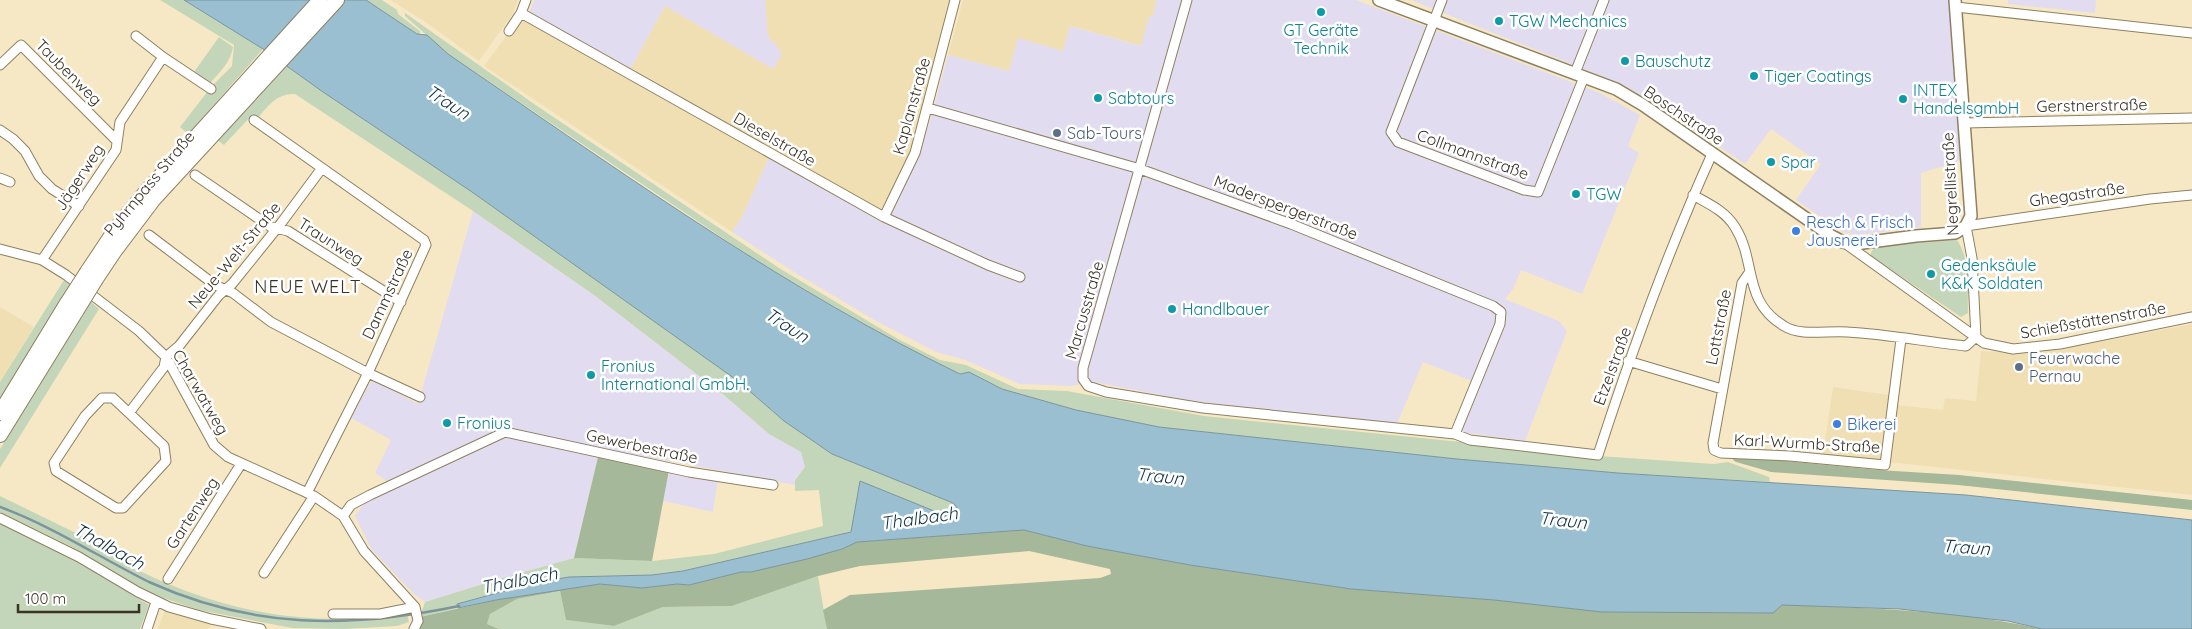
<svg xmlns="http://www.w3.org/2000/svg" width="2192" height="629" font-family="Quicksand,sans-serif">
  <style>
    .built { fill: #f1dfb4 }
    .industrial { fill: #e2dcf1 }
    .green { fill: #c4d6ba }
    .forest { fill: #a5b89a }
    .water { fill: #99bfd0; stroke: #7c959d }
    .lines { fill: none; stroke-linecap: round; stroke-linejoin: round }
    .stream { stroke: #7c959d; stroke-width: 2.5 }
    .minor-casing { stroke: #8e8060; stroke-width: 11 }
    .secondary-casing { stroke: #8e8060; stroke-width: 14 }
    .primary-casing { stroke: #8e8060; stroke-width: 16 }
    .minor { stroke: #fff; stroke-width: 9 }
    .secondary { stroke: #fff; stroke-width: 11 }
    .primary { stroke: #fff; stroke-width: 14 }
    .primary-bridge-casing { stroke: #8e8060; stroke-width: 16; stroke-linecap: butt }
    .primary-bridge { stroke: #fff; stroke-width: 14 }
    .culture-dot { fill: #0f9aa8; stroke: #fff; stroke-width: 2 }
    .service-dot { fill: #5c6f8a; stroke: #fff; stroke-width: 2 }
    .shop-dot { fill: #3f7fe0; stroke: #fff; stroke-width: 2 }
    .labels { text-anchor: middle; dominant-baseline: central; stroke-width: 5; stroke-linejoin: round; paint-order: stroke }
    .culture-label { font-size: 16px; fill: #0d838f; stroke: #fff; text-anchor: start }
    .street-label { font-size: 16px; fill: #393325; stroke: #fff }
    .service-label { font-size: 16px; fill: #4e5e75; stroke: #fff; text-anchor: start }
    .shop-label { font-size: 16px; fill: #366cbe; stroke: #fff; text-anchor: start }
    .water-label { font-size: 18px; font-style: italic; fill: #113442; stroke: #fff }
    .neighbourhood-label { font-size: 18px; letter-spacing: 1px; fill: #393325; stroke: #fff }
  </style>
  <rect width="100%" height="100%" fill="#f7e8c5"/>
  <path class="built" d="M390,0H518L512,15L479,61L424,21Z
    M765,0H954L918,133L903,169L881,210L631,68L665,6L773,68L777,46L768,37Z
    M963,0H1157L1153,15L1149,17L1142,46L1071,26L1063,51L1009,71L948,55Z
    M522,15L770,155L742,217L732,232L484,66Z
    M0,307L34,327L0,382Z
    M2192,324V495L1823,455L1833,387L1889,395L1897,405L1943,410L1945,398L1976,401L1981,351L2014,353L2061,349Z
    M165,610L212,623L209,629H158Z"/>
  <path class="industrial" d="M534,0H765L768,37L777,46L782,54L773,69L665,6L631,68L529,13Z
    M1157,0H1356L1600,93L1640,115L1628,146L1639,153L1582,294L1521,270L1513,289L1505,299L1559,321L1567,331L1525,441L1452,431L1472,381L1423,362L1397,424L1273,412L1186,400L1093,382L1071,386L1020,384L965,360L936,352L876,321L797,274L732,232L742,217L770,155L873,217L885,222L915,165L932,114L948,55L1009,71L1018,38L1063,51L1070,26L1141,46L1149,17L1153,15Z
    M1411,0H1951L1960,161L1921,173V227L1857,235L1843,232L1796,200L1821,164L1771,129L1745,164L1660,107L1624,85Z
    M2008,0H2096L2095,13L2008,4Z
    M473,211L594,295L725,396L769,434L801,452L805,467L795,479V485L600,448L574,558L499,579L425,602L414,594L372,550L355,516L366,501L397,488L375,473L391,440L351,418L372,379L418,404Z
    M669,470L718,479L713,512L663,501Z"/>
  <path class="green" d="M160,0H184L263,49L188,134L180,127L211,87L232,66L234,45Z
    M366,0H382L397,10L398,14L420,31V36Z
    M405,13L537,106L779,268L898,339L940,360L966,365L1018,389L1067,391L1204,416L1599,456L1714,464L1728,462L1769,477L1770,482L1618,473L1457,459L1159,427L1076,410L1002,389L969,372L960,374L897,344L772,271L448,54L405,16Z
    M219,37L233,47C230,63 221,71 210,83L194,72Z
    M285,64L323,92L472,192L738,381L784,421L832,454L953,503L959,510L957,516L851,532L683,571L652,575L569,577L534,583L463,602L457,604L458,608L420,617L425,602L499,579L574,558L652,561L714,554L823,526L819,490L795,491V480L805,467L801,452L769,434L725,396L594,295L473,211L295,94C277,93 268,106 257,119L253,114L224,145L216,139Z
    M1957,240C1971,260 1967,290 1968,313L1961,317L1871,256V252L1876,246Z
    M64,280L71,286L0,401V382Z
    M91,302L99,309L0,468V449Z
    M0,496L123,556L122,562C194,600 265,620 346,619C367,619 387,619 407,614L409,622L397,626L344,629L292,628L199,610L152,594L70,546L0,512Z
    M0,520L83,564L149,605L140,629H0Z
    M818,576L827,629H499L487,624L490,614L517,599L560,591L566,620L614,626L663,607L732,606Z"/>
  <path class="forest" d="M1735,456L1878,470L1959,475L2192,500V510L1958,485L1771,472L1736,462L1733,460Z
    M598,457L669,470L652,561L574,558Z
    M1024,530L1087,546L1190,565L1351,589L1494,600L1602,612L1773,613L1782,605C1869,608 1957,610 2042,629H827L823,610L850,595L1100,578L1111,574L1110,569L1029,551L860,566L818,576L732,606L663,607L614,626L566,620L560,591L517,599L490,614L487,624L499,629H419L420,617L496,600L559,589L600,584L642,588L677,584L689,585L741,572L782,565L842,549L857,542Z"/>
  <path class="water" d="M184,0H366L417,34L427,35L448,54L480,76C636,182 790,292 960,374L969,372L1002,389L1076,410L1159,427L1457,459L1618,473L1966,495L2192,520V629H2042L2008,621L1900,609L1782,605L1773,613L1602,612L1494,600L1351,589L1190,565L1087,546L1024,530L857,542L842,549L807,559L751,572H741L689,585L677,584L642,588L600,584L496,600L458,608L457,604L534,583L569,577L652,575L683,571L851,532L860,481L949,517L957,516L959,510L953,503L832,454L784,421L738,381L472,192L323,92L263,49Z"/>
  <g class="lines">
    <path class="stream" d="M0,507C52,526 99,557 149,582C253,629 348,629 459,606"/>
    <defs>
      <path id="minor" d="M1187,0L1083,368V379L1088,386L1106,392L1203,408L1455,434L1470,440L1598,455C1631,353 1668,251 1712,154
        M1442,0L1391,132L1398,142L1524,190L1538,192L1584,77
        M1956,7L2192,33
        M521,13L884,217L988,265L1020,277
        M509,31L521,13L526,0
        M136,36L163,57
        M0,65L21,45L116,140
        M1575,73L1604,0
        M928,108L1140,169L1291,224L1493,306L1501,312L1500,324L1455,434
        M254,120L424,240L426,245L368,373L307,493
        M1964,123L2192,118
        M0,130L13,139L25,151L39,176L52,189L79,206
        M195,175L271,227L288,231L401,302
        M0,178L10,182
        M1693,195C1709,204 1725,211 1735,227C1757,262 1742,301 1784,326C1801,337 1828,330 1848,332C1886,334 1927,342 1966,346L1976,337
        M884,217L915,153L955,0
        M149,235L215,285L233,293L271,322L368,373L420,397
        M1846,244L1984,343L2013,349L2060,344L2192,317
        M0,249L42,260L66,275L139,331L166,357L214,445L228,457L314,496L343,516L364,551L415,607L418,621L414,629
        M42,260L116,150L120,122L163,57L211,89
        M1749,273L1742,283L1713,443L1714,450L1721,453L1790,456L1885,465L1901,339
        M1976,337L1972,258L1966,226L2150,199L2192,195
        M1628,361L1722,389
        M129,413L164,446L166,461L123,508H116L56,471L54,463L85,416L102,398H113L129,413L164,367L166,357L179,346L219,295L232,284L282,222L322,168
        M343,516L351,505L370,495L505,432L689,472L773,485
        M0,518L79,557L138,592L169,607L211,619L261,629
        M264,573L314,496
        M168,579L241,464
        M333,614H380L415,607
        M147,629L156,602"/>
      <path id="secondary" d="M1379,0L1616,89L1643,105L1830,235L1843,242L1855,244L1916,236L1955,233L1966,226L1971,216L1955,0"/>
      <path id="primary" d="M87,272L117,227L144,194L320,0
        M96,279L114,252L154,199L337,0
        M0,413L67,303
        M0,435L77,310"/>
    </defs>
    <use href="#minor" class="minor-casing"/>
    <use href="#secondary" class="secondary-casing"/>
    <use href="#primary" class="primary-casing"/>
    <use href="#minor" class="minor"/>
    <use href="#secondary" class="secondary"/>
    <use href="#primary" class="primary"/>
    <defs>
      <path id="primary-bridge" d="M67,303L87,272
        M77,310L96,279"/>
    </defs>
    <use href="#primary-bridge" class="primary-bridge-casing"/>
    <use href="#primary-bridge" class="primary-bridge"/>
  </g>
  <g class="culture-dot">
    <circle cx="1321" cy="12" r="5"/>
    <circle cx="1499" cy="21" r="5"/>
    <circle cx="1625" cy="61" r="5"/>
    <circle cx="1754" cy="76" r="5"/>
    <circle cx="1098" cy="98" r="5"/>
    <circle cx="1903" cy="99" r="5"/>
    <circle cx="1771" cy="162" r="5"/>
    <circle cx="1576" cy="194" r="5"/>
    <circle cx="1931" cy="274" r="5"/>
    <circle cx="1172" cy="309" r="5"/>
    <circle cx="591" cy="375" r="5"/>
    <circle cx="447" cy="423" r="5"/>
  </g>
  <g class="service-dot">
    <circle cx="1057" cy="133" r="5"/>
    <circle cx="2019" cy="367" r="5"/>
  </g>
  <g class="shop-dot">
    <circle cx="1796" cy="231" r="5"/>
    <circle cx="1837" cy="424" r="5"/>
  </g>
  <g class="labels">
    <g class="culture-label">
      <text x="1509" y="21">TGW Mechanics</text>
      <text x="1321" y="30" text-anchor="middle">GT Geräte<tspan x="1321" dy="18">Technik</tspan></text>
      <text x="1635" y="61">Bauschutz</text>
      <text x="1764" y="76">Tiger Coatings</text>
      <text x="1913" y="90">INTEX<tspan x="1913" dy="18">HandelsgmbH</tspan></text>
      <text x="1108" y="98">Sabtours</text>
      <text x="1781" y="162">Spar</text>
      <text x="1586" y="194">TGW</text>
      <text x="1941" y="265">Gedenksäule<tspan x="1941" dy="18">K&amp;K Soldaten</tspan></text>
      <text x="1182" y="309">Handlbauer</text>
      <text x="601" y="366">Fronius<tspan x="601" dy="18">International GmbH.</tspan></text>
      <text x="457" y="423">Fronius</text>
    </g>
    <g class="street-label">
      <text transform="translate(69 72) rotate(45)">Taubenweg</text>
      <text transform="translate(2092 105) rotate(-1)">Gerstnerstraße</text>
      <text transform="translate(911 106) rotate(-74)">Kaplanstraße</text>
      <text transform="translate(1684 115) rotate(34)">Boschstraße</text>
      <text transform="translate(775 139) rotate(30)">Dieselstraße</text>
      <text transform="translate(1473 154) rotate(20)">Collmannstraße</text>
      <text transform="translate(79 177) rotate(-57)">Jägerweg</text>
      <text transform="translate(149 183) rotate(-50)">Pyhrnpass Straße</text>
      <text transform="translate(1950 184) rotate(-93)">Negrellistraße</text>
      <text transform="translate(2077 194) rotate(-8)">Ghegastraße</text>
      <text transform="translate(1286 207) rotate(21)">Maderspergerstraße</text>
      <text transform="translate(331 241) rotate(32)">Traunweg</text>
      <text transform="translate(234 255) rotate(-50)">Neue-Welt-Straße</text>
      <text transform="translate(387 294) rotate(-65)">Dammstraße</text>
      <text transform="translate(1084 310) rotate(-74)">Marcusstraße</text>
      <text transform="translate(2093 320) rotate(-10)">Schießstättenstraße</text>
      <text transform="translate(1718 327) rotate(-79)">Lottstraße</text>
      <text transform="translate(1612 366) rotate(-70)">Etzelstraße</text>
      <text transform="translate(201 392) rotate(60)">Charwatweg</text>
      <text transform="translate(1807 443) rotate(3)">Karl-Wurmb-Straße</text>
      <text transform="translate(642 446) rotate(12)">Gewerbestraße</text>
      <text transform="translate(192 513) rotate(-57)">Gartenweg</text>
    </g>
    <g class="service-label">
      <text x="1067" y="133">Sab-Tours</text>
      <text x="2029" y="358">Feuerwache<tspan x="2029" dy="18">Pernau</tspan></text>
    </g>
    <g class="shop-label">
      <text x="1806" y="222">Resch &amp; Frisch<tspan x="1806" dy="18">Jausnerei</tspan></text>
      <text x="1847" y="424">Bikerei</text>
    </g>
    <g class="water-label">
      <text transform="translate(448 102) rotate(33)">Traun</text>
      <text transform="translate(787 325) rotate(33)">Traun</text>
      <text transform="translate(1160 476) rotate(6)">Traun</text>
      <text transform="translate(919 518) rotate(-8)">Thalbach</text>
      <text transform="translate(1563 520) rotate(6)">Traun</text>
      <text transform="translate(109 546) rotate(29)">Thalbach</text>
      <text transform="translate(1966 547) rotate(4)">Traun</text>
      <text transform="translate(519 580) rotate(-11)">Thalbach</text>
    </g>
    <g class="neighbourhood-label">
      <text x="308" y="286">NEUE WELT</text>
    </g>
  </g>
  <path d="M18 604v8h121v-8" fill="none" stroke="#393325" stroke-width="2.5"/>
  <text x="25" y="604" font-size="15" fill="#393325" stroke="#ffffff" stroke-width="4" paint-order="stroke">100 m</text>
</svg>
